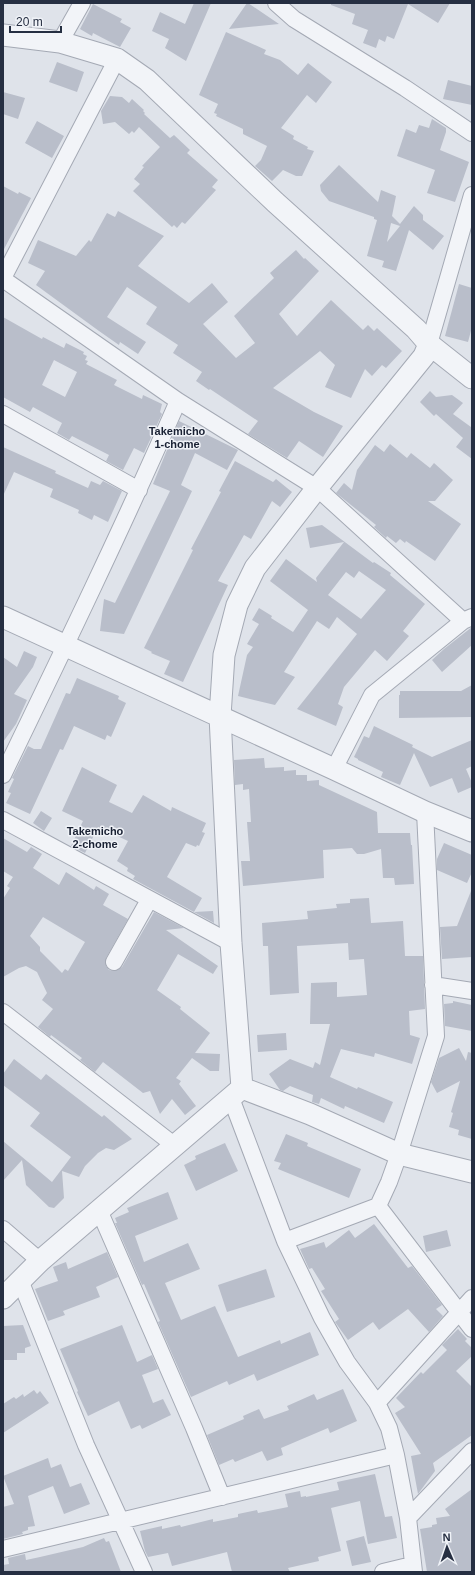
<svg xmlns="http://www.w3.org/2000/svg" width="475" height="1575" font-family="Helvetica,sans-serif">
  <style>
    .building { fill: #b9beca; fill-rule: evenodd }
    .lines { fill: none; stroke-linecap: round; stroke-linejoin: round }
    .minor-casing { stroke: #a4a9b4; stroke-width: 18 }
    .tertiary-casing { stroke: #a4a9b4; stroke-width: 23 }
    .minor { stroke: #f2f4f8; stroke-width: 16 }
    .tertiary { stroke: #f2f4f8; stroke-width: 21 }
    .labels { text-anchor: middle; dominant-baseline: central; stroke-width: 3; stroke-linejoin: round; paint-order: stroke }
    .neighbourhood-label { font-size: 11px; font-weight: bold; fill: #192133; stroke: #eff2f7 }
  </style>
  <rect width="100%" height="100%" fill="#dfe3ea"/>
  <path class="building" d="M194,3H211L186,61L165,48L169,39L152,31L160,12L185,24Z
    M247,3H248L279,24L229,29Z
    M331,3H450L438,23L408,4L394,39L387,36L385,42L379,39L376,48L363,43L368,30L352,24L355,14L331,5Z
    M93,4L122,19L120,22L131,28L120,47L93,33L92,36L80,29Z
    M226,32L266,50L264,54L280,60L298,75L308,63L332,82L316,103L307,95L281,128L294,136L293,139L308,147L307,149L314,151L302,176H296L283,170L272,181L255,166L261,160L267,146L243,134V129L216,116L217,114L214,113L218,104L199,95Z
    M57,62L84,72L77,92L49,82Z
    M448,80L472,86V105L443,99Z
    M3,92L25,98L18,119L3,114Z
    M110,96L122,97L129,103L132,99L144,110L143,111L145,113L144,114L170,138L174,135L190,150L187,153L218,180L212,187L216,190L185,224L182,222L177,228L174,225L172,227L133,191L140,184L134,179L144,167L142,166L160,147L139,127L134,133L132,131L129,134L115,122L103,124L101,111Z
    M432,119L446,128V132L440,150L469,162L455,202L427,193L435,170L397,156L406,129L416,133L419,125L429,128Z
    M37,121L64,136L52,158L25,143Z
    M339,165L378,202L381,190L396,196L392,216L400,224L414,206L423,215V220L444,236L433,250L409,230L396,271L382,267L384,261L367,256L377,220L374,219V217L329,201L321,191L320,185ZM391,223L400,226L387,242Z
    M3,186L18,194L19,192L31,198L3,251Z
    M118,211L164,236L138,266L189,303L212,283L228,302L203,324L236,358L255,343L234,316L274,278L270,273L296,250L304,259L305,258L319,271L279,314L297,336L331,300L363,330L368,325L374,331L377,328L402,351L386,368L382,365L372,376L365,369L351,398L325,387L335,365L320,351L273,388L314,412L343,426L323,457L299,441L287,458L248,434L258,421L210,389L209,390L196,381L202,372L173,353L178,345L146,324L157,307L127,287L107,317L146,342L138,354L120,342L119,345L99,331L36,285L45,271L28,263L38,240L76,256L89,240L91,242L107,213L115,217Z
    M459,284L472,288V327L468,342L445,336Z
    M3,317L42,339L43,337L64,348L66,343L84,352L83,354L87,356L85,360L88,361L86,364L117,380L114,385L142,399L143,395L162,404L160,412L162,414L144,453L134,448L123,470L106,461L109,455L72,436L69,440L57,433L62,423L33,407L30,412L3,397ZM54,360L77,372L65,397L42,385Z
    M430,391L436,397L452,395L463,403L453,414L471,427L472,425V459L456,447L463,438L436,414L434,416L420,402Z
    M179,421L238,450L227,470L195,453L181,485L192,491L124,634L100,631L104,599L115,603L170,491L153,484Z
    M390,444L407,458L411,453L430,468L434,463L453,480L435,501H428L461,524L435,561L406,541L405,543L400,539L396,543L387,536L386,538L374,527L376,525L336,493L344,483L352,490L357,470L375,445L384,452Z
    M3,447L56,471L55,473L88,488L91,481L100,485L103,481L122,491L108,522L94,515L92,520L78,513L79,510L50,497L53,489L14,472L3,496Z
    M235,461L273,482L276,479L292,492L280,507L272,501L251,539L244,535L218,581L228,585L183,682L164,674L170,661L151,653L152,652L144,648L193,550L191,549L221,492L219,491Z
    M322,525L373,563L374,562L391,573L390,575L425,604L403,631L409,636L387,661L375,650L344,687L338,704L343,707L336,726L297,709L357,634L337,617L329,629L317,621L284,672L295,677L275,705L238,696L247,655L253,647L247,644L259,624L252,620L259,608L272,616L271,618L293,632L308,610L270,581L286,559L317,582L316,578L344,542L310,548L306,528ZM359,571L386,590L361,619L328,595L346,572L354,578Z
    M472,627V645L442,672L432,660L444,649Z
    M24,651L37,657L33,667L14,694L27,700L16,724L3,742V657L17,667Z
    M77,678L119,696L118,699L126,703L111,737L107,735L105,740L74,726L63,750L60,749L30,814L6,803L11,793L8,792L14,779L12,778L28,746L34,749H41L66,693L70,694Z
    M472,685V717L399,718V695H400V691H461Z
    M374,726L413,745L412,747L432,757L472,740V766L466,769L472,783V787L458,793L452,778L430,787L414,753L400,785L381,777L383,772L358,760V759L354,757L364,736L369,738Z
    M264,758L265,768L284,767V771L296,770V775H307V781L319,780V785L377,812L378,833H410L411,845H412L414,884L395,885L394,878H383L381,849L364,854H357L352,848L323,850L324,878L243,886L241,861H250L247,822H251L249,789L243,790V784L235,785L234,760Z
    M82,767L117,785L109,802L132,813L143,795L171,811L172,807L206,823L202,832L205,833L199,846L197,845L196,847L186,843L167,877L202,898L194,912L133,879L135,876L127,871L128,868L117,861L128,841L98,827L85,853L71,846L83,821L62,811Z
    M41,811L52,818L44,831L33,823Z
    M3,838L27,852L31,847L42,854L33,868L59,885L66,872L94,890L96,886L109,894L103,905L128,919L106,958V966L109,970L114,971L122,967L154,912L184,928L166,930L218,966L213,974L178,954L157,990L181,1007L180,1009L210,1033L195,1053L220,1054L219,1071H210L192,1058L176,1078L181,1081L179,1084L196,1106L185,1115L172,1099L160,1114L150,1091L143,1093L103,1062L95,1072L80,1060L82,1058L51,1035L50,1037L38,1027L53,1009L42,1000L47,993L37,972L26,966L19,968L3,977V899L10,888L7,886L13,877L3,871ZM43,917L85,942L68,971L65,969L62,973L40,951V947L30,936Z
    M444,843L472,855V872L467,883L437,870V859Z
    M471,891H472V957L442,959L440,927L457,926Z
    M369,898L371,923L403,921L405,956H423L425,1009L409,1011L410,1035L420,1038L412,1064L375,1053L374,1057L341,1049L330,1077L357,1089L358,1087L393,1102L384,1123L345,1106L344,1109L321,1098L319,1104L312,1102L313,1095L290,1086L283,1091L280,1090L269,1074L290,1059L313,1068L315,1062L320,1065L330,1024H310L311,983L337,982V997L367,995L364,959L349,960L348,943L297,946L299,993L270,995L268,946H263L262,923L308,919L307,911L337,908L336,904L350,903V899Z
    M213,911L214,923L194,912Z
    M453,1001L472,1005V1031L445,1026L444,1004L453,1003Z
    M286,1033L287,1050L258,1052L257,1035Z
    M459,1048L466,1061L468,1052L472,1053V1139L458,1135L459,1130L449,1127L453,1113L451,1112L460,1081L437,1093L431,1082L439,1058Z
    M14,1059L41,1080L46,1074L102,1117L104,1115L132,1139L114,1150L106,1148L98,1153L85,1166L79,1177L62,1171L64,1198L54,1208L49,1207L26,1185L22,1160L3,1181V1141L52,1182L71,1157L30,1126L40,1113L3,1085V1074Z
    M286,1134L308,1143L307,1146L361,1169L349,1198L278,1169L281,1163L274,1161Z
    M225,1143L238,1171L196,1191L184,1165L196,1159L195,1156Z
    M168,1192L178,1219L135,1236L144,1262L188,1243L200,1269L165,1283L181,1320L215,1306L238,1357L280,1340L281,1344L310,1332L319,1355L257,1381L254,1374L229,1385L227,1381L191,1397L158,1322L160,1321L144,1284L142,1285L115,1223H117L115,1218L129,1212L127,1208Z
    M374,1224L408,1268L412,1266L442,1305L436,1309L443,1316L429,1332L408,1309L379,1330L373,1322L348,1340L335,1322L339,1319L321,1291L325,1289L312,1268L309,1269L300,1249L324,1242L326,1248L349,1230L355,1238Z
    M447,1230L451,1246L426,1252L423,1236Z
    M107,1252L118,1277L96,1287L100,1297L63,1311L65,1315L48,1321L35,1289L58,1281L53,1267L66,1262L68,1269Z
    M266,1269L275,1297L227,1312L218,1285Z
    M23,1325L31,1346L25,1348V1353H17V1360H3V1326Z
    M122,1325L137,1362L152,1355L158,1369L142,1375L153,1403L163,1399L171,1415L142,1429L140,1425L131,1429L119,1401L88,1416L77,1392L78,1391L60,1349Z
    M458,1329L467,1339L465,1341L472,1348V1356L456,1371L472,1387V1435L433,1463L435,1471L418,1494L411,1456L421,1454L395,1413L405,1407L396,1398L421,1372L423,1374L447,1350L442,1345Z
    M343,1389L357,1421L330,1433L328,1428L281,1448L283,1455L267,1461L262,1451L235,1462L233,1459L219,1465L207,1435L244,1419L243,1416L259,1409L264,1419L289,1410L287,1406L314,1394L317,1400Z
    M34,1390L37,1394L40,1391L49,1403L3,1433V1404L14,1397L16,1399L23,1394L24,1397Z
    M48,1458L51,1468L61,1464L70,1487L81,1483L90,1504L64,1514L53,1486L28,1496L35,1526L28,1527V1530L22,1532L23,1534L3,1539V1507L14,1504L3,1476Z
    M375,1474L385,1517L392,1516L397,1538L368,1544L360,1501L331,1508L341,1551L318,1557L319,1561L288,1568L290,1572H232L227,1552L172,1566L168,1553L148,1557L145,1551L140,1531L162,1526V1529L180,1525L181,1527L213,1519V1522L238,1517V1514L257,1510L258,1513L288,1507L285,1494L300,1491L301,1497L306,1496V1497L339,1490L337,1482Z
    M472,1489V1572H427L420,1529L432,1527V1525L437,1524L436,1518L450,1516L445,1509Z
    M364,1536L371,1562L352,1566L346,1541Z
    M104,1538L106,1542L109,1541L121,1572H3V1565L9,1564L8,1558L25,1554L26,1560L40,1557L83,1547Z"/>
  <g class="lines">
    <defs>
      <path id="minor" d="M276,3L294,19L405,88L472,133
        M60,42L82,3
        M3,278L117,59
        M3,279L178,401L317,488L463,621
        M429,344L472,195
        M3,414L139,490
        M334,769L372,695L463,621L472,617
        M3,775C63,651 123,527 178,401
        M3,820L231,943
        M114,962L149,900
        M433,985L472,991
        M3,1012L174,1145
        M231,1098L285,1241L322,1318L347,1362L377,1403L389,1428L396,1455L408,1518L414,1572
        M378,1206L472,1329
        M99,1210L194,1428L222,1497
        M3,1229L40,1261
        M285,1241L378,1206L389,1182L399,1154L436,1036L425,812
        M20,1280L86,1445L144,1572
        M377,1403L472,1298
        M408,1518L472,1451
        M3,1549L396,1455
        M383,1572L412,1565"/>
      <path id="tertiary" d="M3,35L60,42L117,59L147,80L275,202L416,329L429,344L472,378
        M429,344L424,356L317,488L255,568L237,605L224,655L220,716L231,943L242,1088L310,1114L399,1154L472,1172
        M3,617L334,769L425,812L472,831
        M3,1298L40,1261L242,1088"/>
    </defs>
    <use href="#minor" class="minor-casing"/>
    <use href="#tertiary" class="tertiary-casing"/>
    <use href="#minor" class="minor"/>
    <use href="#tertiary" class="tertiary"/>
  </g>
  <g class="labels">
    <g class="neighbourhood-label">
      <text x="177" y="431">Takemicho<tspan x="177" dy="13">1-chome</tspan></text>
      <text x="95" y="831">Takemicho<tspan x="95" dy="13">2-chome</tspan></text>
    </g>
  </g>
  <rect width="475" height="1575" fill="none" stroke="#262f42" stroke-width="8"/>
  <g transform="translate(447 1547) rotate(358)" stroke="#eff2f7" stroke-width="3" paint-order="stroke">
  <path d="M0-3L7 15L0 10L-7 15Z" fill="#262f42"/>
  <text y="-6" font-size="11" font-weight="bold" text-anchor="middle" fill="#262f42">N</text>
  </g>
  <path d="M10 26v6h51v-6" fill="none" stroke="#262f42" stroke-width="2"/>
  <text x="16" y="26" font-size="12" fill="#262f42" stroke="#eff2f7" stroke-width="3" paint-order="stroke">20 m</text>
</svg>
